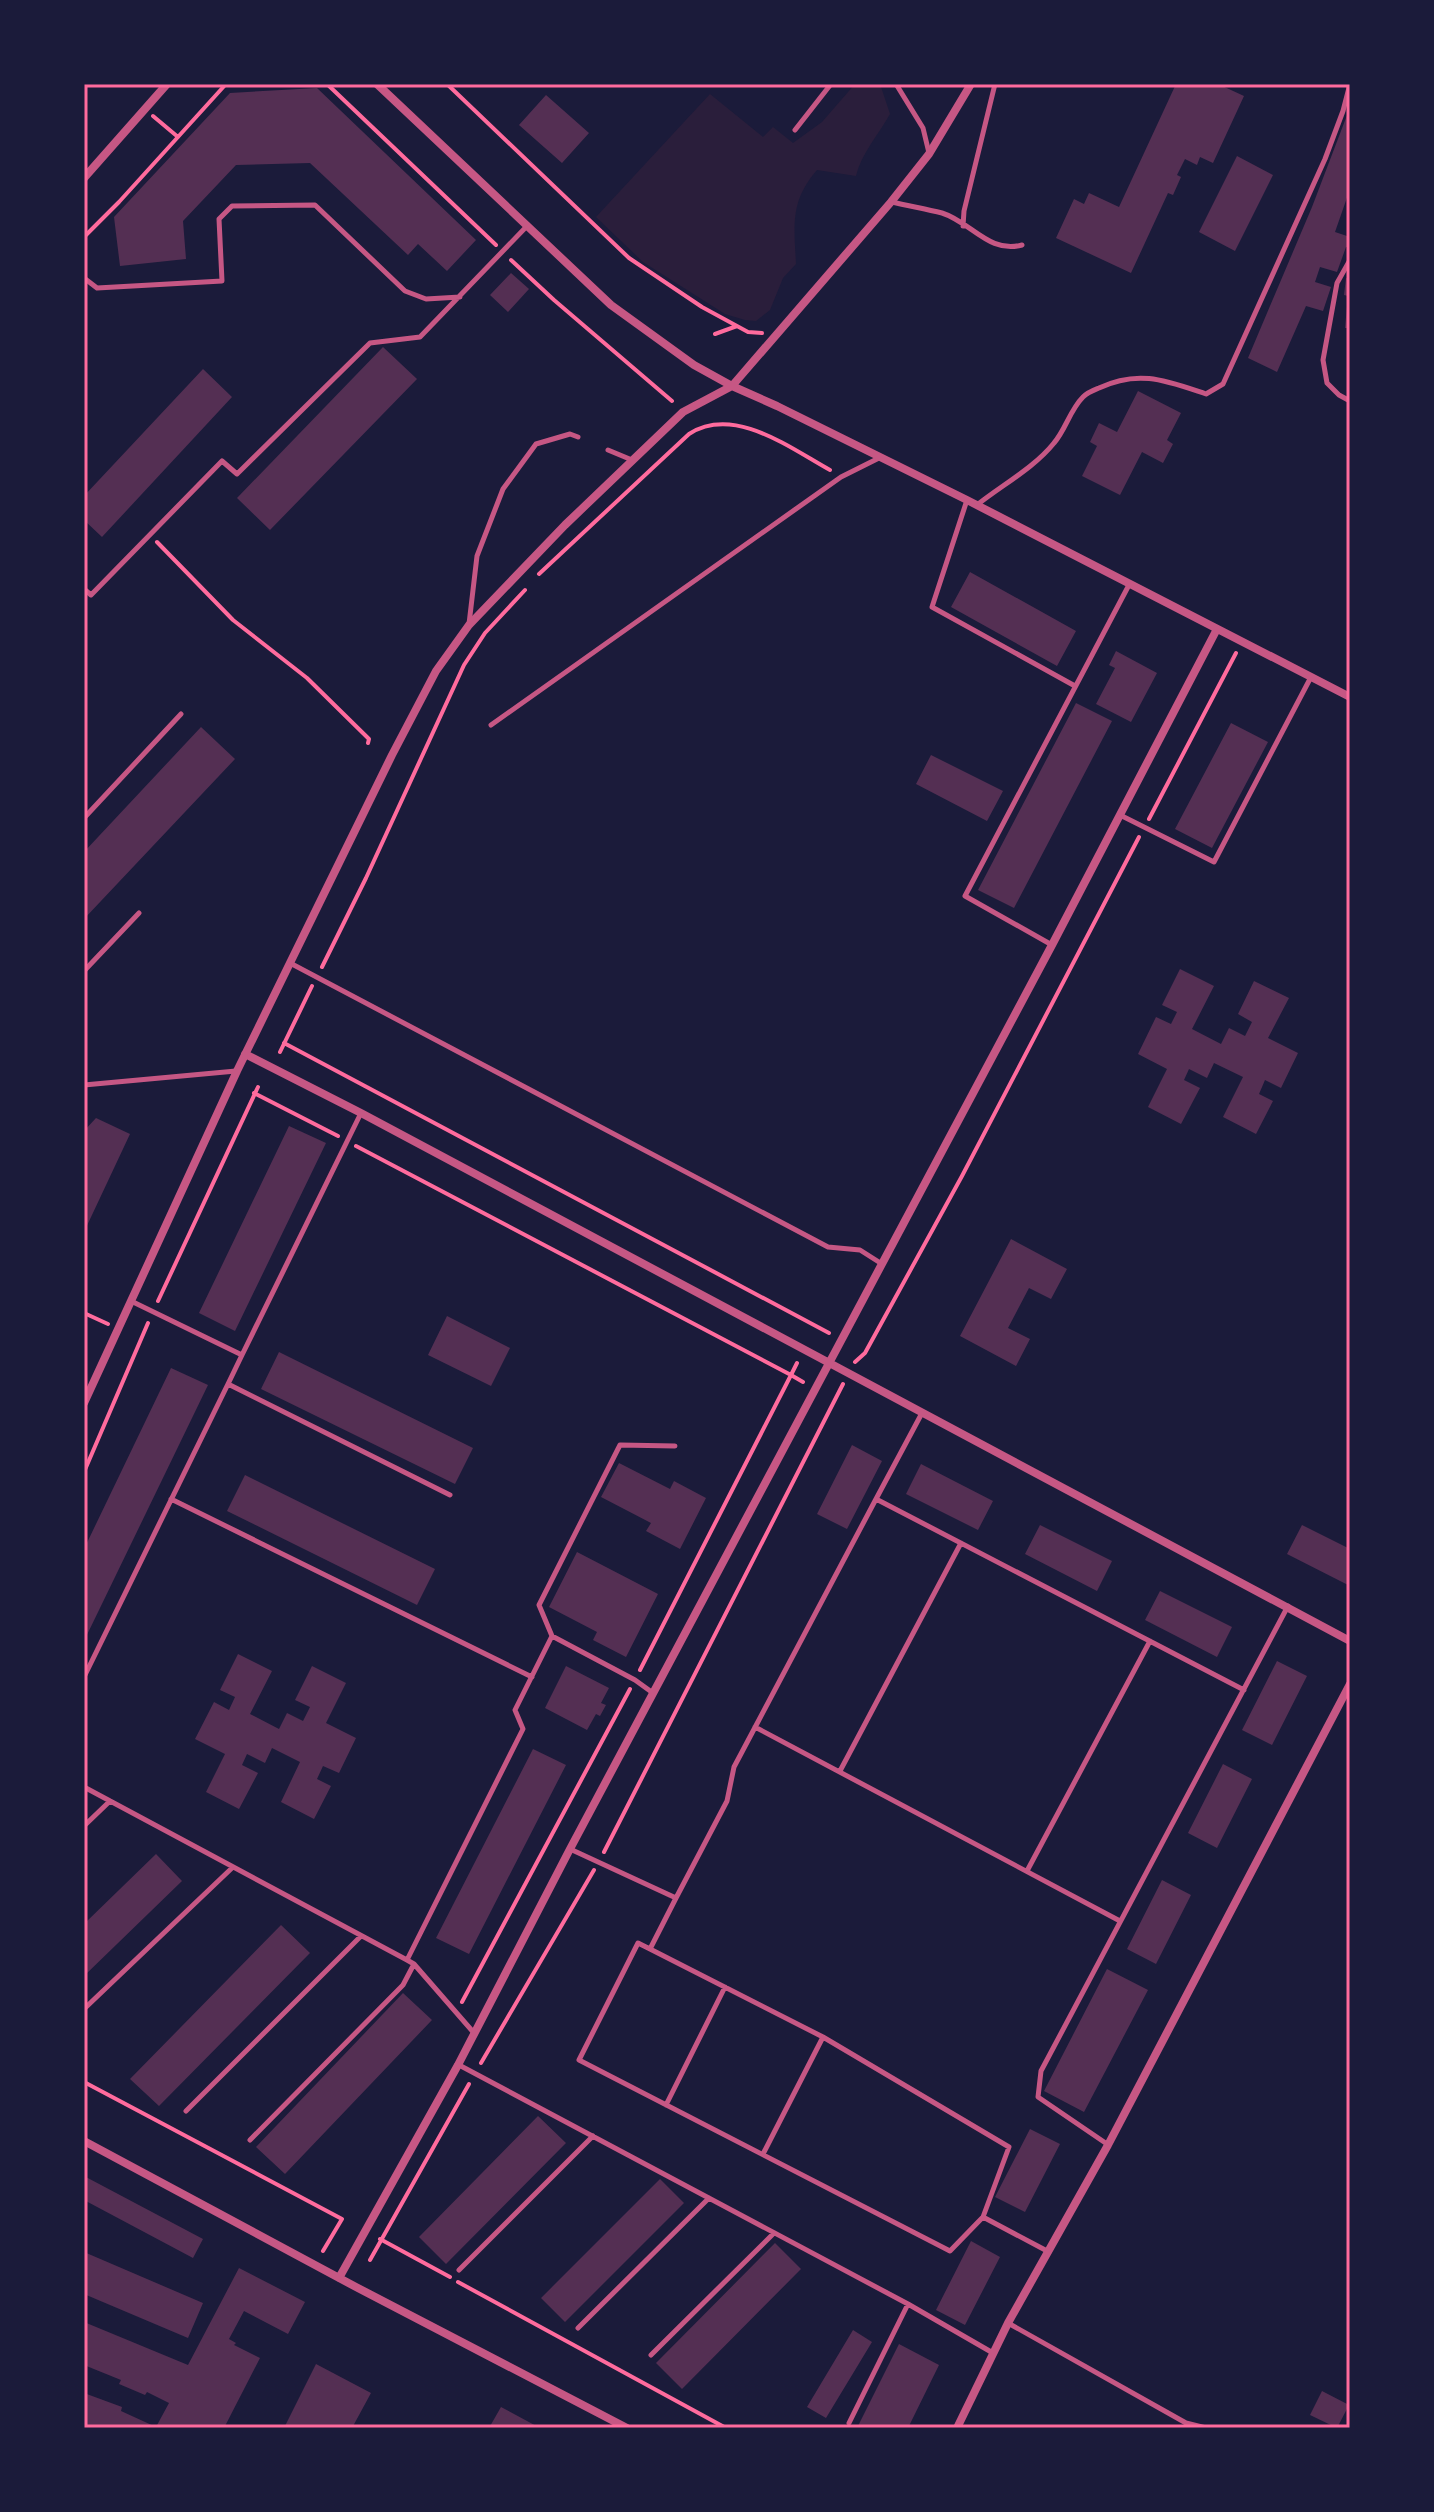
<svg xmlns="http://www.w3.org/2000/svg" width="1434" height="2512" font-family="Montserrat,sans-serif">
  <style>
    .green { fill: #2a1e3b }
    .building { fill: #542f53 }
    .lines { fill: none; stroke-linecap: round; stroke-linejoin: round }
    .path { stroke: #ff6b9d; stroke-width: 4 }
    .service { stroke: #c65784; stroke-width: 5 }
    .minor { stroke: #c65784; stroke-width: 8 }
    .neatline { fill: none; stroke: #ff6b9d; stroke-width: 3 }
  </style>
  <rect width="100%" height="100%" fill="#1b1b3a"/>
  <path class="green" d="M855,84H880L890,114C879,134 861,154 856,176L817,170C790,201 794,225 796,264L783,278L770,310L756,321L745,320L725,314L643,262L596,217L710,94L763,137L773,127L793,143L822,122Z"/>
  <path class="building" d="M1176,84H1218L1244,96L1213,163L1200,157L1197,165L1185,159L1177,175L1181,177L1173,195L1168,193L1131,273L1056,238L1074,199L1084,204L1089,193L1119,207Z
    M317,88L476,240L447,271L418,244L408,255L310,163L236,165L183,221L186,259L120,266L114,217L230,93Z
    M546,95L589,133L562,163L519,125Z
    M1349,110L1350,189L1335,232L1350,237V248L1346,247L1337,272L1320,267L1315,282L1331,287L1323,311L1306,306L1277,372L1248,358L1312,207Z
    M1237,156L1273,175L1235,251L1199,232Z
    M511,273L529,289L508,312L490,295Z
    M1346,278L1350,279V328H1345L1348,296L1344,295Z
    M383,347L417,379L270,530L237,498Z
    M203,369L232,397L102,537L84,520V496Z
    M1138,391L1181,413L1167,440L1173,444L1163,463L1142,452L1120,495L1082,476L1097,446L1090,442L1099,423L1117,432Z
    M970,572L1076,631L1057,666L951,607Z
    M1116,651L1157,673L1131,722L1096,704L1115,668L1109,665Z
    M1076,703L1112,721L1014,908L978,890Z
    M1231,723L1268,742L1212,848L1175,829Z
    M201,727L235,759L84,919V852Z
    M931,755L1003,791L987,821L916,784Z
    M1180,969L1214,986L1192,1029L1221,1044L1229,1028L1245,1036L1252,1022L1238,1014L1254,981L1289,998L1268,1038L1298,1053L1281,1088L1265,1080L1259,1094L1273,1101L1256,1134L1223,1117L1243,1077L1214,1063L1207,1078L1189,1069L1184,1080L1200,1088L1181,1124L1148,1107L1167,1069L1138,1054L1156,1017L1171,1024L1177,1012L1162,1005Z
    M96,1118L130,1134L84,1232V1131Z
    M289,1126L326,1143L235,1331L199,1313Z
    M1011,1239L1067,1269L1051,1299L1029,1288L1008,1328L1030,1339L1016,1366L960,1336Z
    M447,1316L510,1348L491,1386L428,1355Z
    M279,1352L473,1448L455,1484L261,1389Z
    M171,1368L208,1385L84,1641V1549Z
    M852,1445L882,1461L847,1529L817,1514Z
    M619,1463L670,1489L674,1481L706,1498L680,1549L646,1531L651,1523L601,1497Z
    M921,1464L993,1501L978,1530L906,1494Z
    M245,1475L435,1569L417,1605L227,1511Z
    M1040,1525L1112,1561L1097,1591L1025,1554Z
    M1302,1525L1350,1549V1586L1287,1554Z
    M577,1552L658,1594L626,1657L593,1640L597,1632L549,1607Z
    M1160,1591L1232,1627L1217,1657L1145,1620Z
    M238,1654L272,1671L250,1714L279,1729L287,1713L303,1721L310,1707L295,1700L312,1666L346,1683L326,1723L356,1738L339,1773L323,1766L317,1779L331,1786L314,1819L281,1802L300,1762L272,1748L265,1763L247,1754L242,1765L258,1773L239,1809L206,1792L225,1754L195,1739L214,1702L229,1710L235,1697L220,1690Z
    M1277,1661L1307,1676L1272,1745L1242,1730Z
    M566,1666L609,1688L601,1703L606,1705L600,1716L596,1714L587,1730L545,1708Z
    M533,1749L566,1765L469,1954L436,1938Z
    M1223,1764L1252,1779L1217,1848L1188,1833Z
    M156,1854L182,1881L84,1976V1924Z
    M1162,1880L1191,1895L1156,1964L1127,1949Z
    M281,1925L310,1953L159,2106L130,2079Z
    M1107,1969L1148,1990L1084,2112L1044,2091Z
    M403,1993L432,2020L285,2174L256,2147Z
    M538,2116L566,2143L446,2264L419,2237Z
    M1030,2129L1060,2144L1025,2212L995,2197Z
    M84,2176L203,2239L193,2258L84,2200Z
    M660,2179L684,2203L565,2322L541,2298Z
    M971,2241L1000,2257L965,2325L936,2310Z
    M775,2243L801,2269L682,2389L656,2363Z
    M84,2252L203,2303L188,2338L84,2294Z
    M239,2268L305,2302L288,2334L244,2311L229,2339L236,2343L234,2345L260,2358L224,2428H84V2393L122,2407L121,2411L156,2427L169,2403L147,2392L145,2395L119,2384L121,2380L84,2365V2322L188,2365Z
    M853,2330L872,2342L826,2418L807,2407Z
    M899,2344L939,2365L908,2428H857Z
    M316,2364L371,2393L352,2428H284Z
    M1322,2391L1349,2405L1337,2428L1310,2415Z
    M501,2407L540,2428H489Z"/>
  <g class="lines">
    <path class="path" d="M327,84L496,245
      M447,84L629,258L702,307L748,332L762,333
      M153,116L178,137
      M84,237L119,202L226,84
      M511,260L554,300L672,401
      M715,334L737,326
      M157,542L233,620L307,678L369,739L368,743
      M539,574L689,434C734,405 790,448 830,470
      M1149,819L1236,653
      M322,967L366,878L464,665L485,633L525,590
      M284,1043L829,1333
      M280,1052L312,986
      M254,1093L338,1136
      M356,1146L791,1375L797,1363
      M158,1301L258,1087
      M84,1313L108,1324
      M855,1362L865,1353L962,1176L1139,837
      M84,1472L148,1323
      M640,1670L791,1375L803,1382
      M604,1852L843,1384
      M462,2002L630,1689
      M481,2063L594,1870
      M84,2082L342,2219L323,2251
      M380,2239L450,2277
      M370,2260L469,2084
      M458,2282L726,2428"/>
    <path class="service" d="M896,84L923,128L929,153
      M795,130L831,84
      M892,202C909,206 926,209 942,213C971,222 989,254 1022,245
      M963,226L964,211L995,84
      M1350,260L1337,283L1323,360L1327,383L1339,395L1350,401
      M84,278L97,288L222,281L219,219L232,206L315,205L405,291L426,299L460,297
      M608,450L632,460
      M967,500L932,607L1075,686
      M977,505C1002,485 1034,468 1054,443C1066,429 1070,410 1083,397C1088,392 1094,390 1099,388C1139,369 1167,381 1206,394L1223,384L1325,159L1343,111L1350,84
      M84,589L91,595L222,461L237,474L370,343L420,337L528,225
      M469,624L477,556L503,489L536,444L570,434L578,437
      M491,725L841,477L879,458
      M1120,815L1214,862L1311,677
      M84,818L181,714
      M1052,945L965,896L1130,583
      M290,963L828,1247L860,1250L882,1264
      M84,971L139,913
      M84,1085L236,1071
      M131,1301L242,1355L228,1384L450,1495
      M242,1355L361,1113
      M922,1413L876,1499L1244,1690
      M171,1499L532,1677
      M552,1636L539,1605L620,1445L675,1446
      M84,1677L228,1384
      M755,1727L1120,1921
      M840,1771L961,1543
      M84,1787L407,1960
      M84,1826L110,1801
      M570,1849L676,1898L650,1949L638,1943L579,2060L950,2251L983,2217L1049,2252
      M1027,1871L1150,1641
      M676,1898L727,1801L734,1767L876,1499
      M650,1949L823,2037L1009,2147L983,2217
      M84,2009L233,1867
      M474,2033L414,1964L407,1960L523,1729L515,1710L552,1636L635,1680L653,1693
      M459,2065L908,2304L993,2353
      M666,2105L725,1987
      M186,2111L361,1936
      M250,2140L403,1985L414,1964
      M1107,2144L1038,2097L1041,2071L1288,1606
      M763,2154L823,2037
      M459,2270L593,2136
      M1008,2323L1186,2423L1206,2428
      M578,2328L709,2198
      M651,2355L774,2233
      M849,2423L908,2304"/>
    <path class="minor" d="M377,84L611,305L694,365L732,386L777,406L967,500L1350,697
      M84,178L167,84
      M245,1054L361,1113L1350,1641
      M84,1403L237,1071L392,755L436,671L469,625L565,525L683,412L732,386L891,202L929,154L971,84
      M84,2141L356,2287L627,2428
      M339,2278L458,2065L570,1849L1052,945L1217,629
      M957,2428L1008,2323L1108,2145L1350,1684"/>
  </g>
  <rect width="1434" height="2512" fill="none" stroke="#1b1b3a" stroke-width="172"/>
  <rect x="86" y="86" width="1262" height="2340" class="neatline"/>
</svg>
